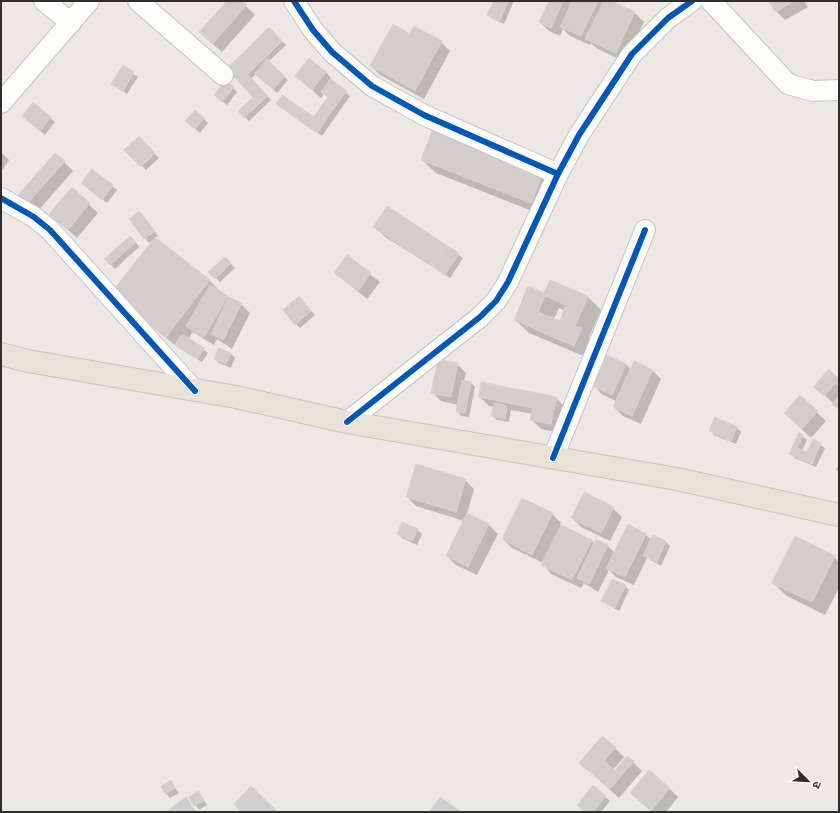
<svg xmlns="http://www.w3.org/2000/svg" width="840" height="813" font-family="Karla,'Noto Sans Devanagari',sans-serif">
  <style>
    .shadow { fill: #0003; fill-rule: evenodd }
    .building { fill: #d1cecb; stroke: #d7d4d0; fill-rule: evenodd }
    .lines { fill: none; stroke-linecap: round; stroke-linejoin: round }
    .minor-casing { stroke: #c5c4c5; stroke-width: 22 }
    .trunk-casing { stroke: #c6c5c4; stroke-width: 24 }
    .minor { stroke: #fcfcfb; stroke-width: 20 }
    .trunk { stroke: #e9e2d6; stroke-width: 22 }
    .cycleway-casing { stroke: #fff; stroke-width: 8 }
    .cycleway { stroke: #0057b8; stroke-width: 6 }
  </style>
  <rect width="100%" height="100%" fill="#ece8e4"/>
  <path class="shadow" d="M228,1H241L255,15L222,52L209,41Z
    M495,1H514L504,24L493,19L488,15Z
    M550,1H609L635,13L644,22L625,62L596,48L591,43L590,45L570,36L563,29L560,36L549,31L540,22Z
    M770,1H804L808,7L785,20L776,11Z
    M269,29L286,45L268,62L288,80L277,93L256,74L251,79L271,100L249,121L239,111L254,97L227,69Z
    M410,35L441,42L450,51L424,99L380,75L371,66Z
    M123,67L138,77L127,94L112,83Z
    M326,72L334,82L350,96L322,136L282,108L314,118L328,97L324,94L321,98L296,76Z
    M233,88L237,92L227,105L219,99Z
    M33,104L55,122L45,135L27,120Z
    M195,111L208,123L200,133L191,125Z
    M139,137L159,158L146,170L126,150Z
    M1,152L9,160L1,172Z
    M422,160L543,174L556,187L545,216L436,173Z
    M64,162L73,171L37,212L19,195Z
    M92,170L117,190L107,203L86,187Z
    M72,189L98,213L77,238L60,223Z
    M388,207L463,258L450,278L384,236L375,227Z
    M143,216L158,236L155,238L210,281L223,294L241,304L250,313L232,349L217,339L214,345L193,332L188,339L208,353L202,362L180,349L126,306L153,240L149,243L130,219Z
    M135,241L139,247L115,269L106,259Z
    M347,256L380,282L367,299L335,273Z
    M225,258L235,268L220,282L210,272Z
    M545,294L587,296L601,310L589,337L594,343L588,358L529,333L515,320ZM559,308L565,311L560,322L554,319Z
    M303,302L315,315L300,328L296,324Z
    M220,349L231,354L235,358L231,368L219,363L215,359Z
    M457,364L466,373L464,382L471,383L475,387L469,417L461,416L457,411L458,405L441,401L432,392Z
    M626,364L631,370H652L661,379L641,424L623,416L614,407L616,401L603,395L594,386Z
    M839,380V409L815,386Z
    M480,397L556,398L565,407L560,433L541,429L532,420L533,414L511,410L509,422L497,420L493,416L494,407L489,406Z
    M800,397L826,421L811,438L794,422Z
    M716,418L737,428L741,432L736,444L714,435L710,430Z
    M799,434L807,440L802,451L807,454L814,441L825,448L816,467L795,458L790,453Z
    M839,464V472L836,469Z
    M465,480L474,489L467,514L489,525L498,534L477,575L456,565L447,556L464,521L416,506L407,497Z
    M613,508L622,517L610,541L581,527L572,518Z
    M552,514L561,523L560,525L591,540L595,544L608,546L615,553L646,535L652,540L653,537L666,542L670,546L661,566L647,558L634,585L616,577L609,570L598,592L584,583L581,588L551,574L543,563L512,548L503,539Z
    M417,530L422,534L417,545L402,538L398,534Z
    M834,557L839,562V588L825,615L787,596L773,583Z
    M625,586L629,590L619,611L602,601Z
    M615,748L624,757L613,770L615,772L633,762L642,771L619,798L580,763Z
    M170,781L179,793L170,798L166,793Z
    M593,787L610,801L601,812H586Z
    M669,788L678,797L666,812H652L631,793Z
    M199,793L207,805L199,810L190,797Z"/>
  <path class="building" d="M227,1H242L247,5L212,44L199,32Z
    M494,1H508L500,21L487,15Z
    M549,1H563L551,28L539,22Z
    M572,1H598L581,36L560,27Z
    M604,1H611L635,12L616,53L585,39Z
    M769,1H794L775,12Z
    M393,24L410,34L387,75L370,66Z
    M414,26L442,41L415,91L387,75Z
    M269,27L282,41L272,51L259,37Z
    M259,37L272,51L256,66L244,52Z
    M244,52L256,66L239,82L226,69Z
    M309,58L326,72L312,90L295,76Z
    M267,59L275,67L263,81L255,74Z
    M123,65L134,72L123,91L111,84Z
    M275,67L285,76L273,89L263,81Z
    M247,74L268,96L259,104L239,82Z
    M330,79L347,91L337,104L321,92Z
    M225,81L234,87L222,102L214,95Z
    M282,95L314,117L307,126L276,104Z
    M253,97L259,104L244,118L238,111Z
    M328,97L337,104L317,133L307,126Z
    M33,102L51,117L40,131L22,116Z
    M195,110L204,118L195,129L185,121Z
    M433,129L543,173L531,203L421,160Z
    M139,136L155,153L141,167L124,150Z
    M55,153L65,161L28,203L18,195Z
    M92,169L113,185L102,200L81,183Z
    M72,187L90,203L68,230L49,214Z
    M387,206L446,245L432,266L373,227Z
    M139,211L155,231L144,239L129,219Z
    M130,236L136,242L110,265L104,259Z
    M155,237L210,280L166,337L111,293Z
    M446,245L459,253L445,275L432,266Z
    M347,255L371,273L358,291L334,273Z
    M225,257L231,263L215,279L208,272Z
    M550,280L588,296L575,326L582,328L574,346L514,320L528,286L544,293ZM545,296L566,305L560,321L538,312Z
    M210,285L228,296L204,337L186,326Z
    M299,296L311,311L295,325L283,310Z
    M229,297L242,303L223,340L211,334Z
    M182,334L204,348L198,359L175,345Z
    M219,348L231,353L226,364L214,359Z
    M607,355L626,364L612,395L593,386Z
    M438,359L458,363L451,397L431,393Z
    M634,361L653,370L632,416L613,407Z
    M829,369L839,379V386L836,383L824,396L813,387Z
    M462,380L471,382L465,413L456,412Z
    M481,382L557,397L551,424L530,420L533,408L479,397Z
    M800,395L818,411L802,429L784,413Z
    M839,396V410L832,404Z
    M494,403L507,406L505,419L491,416Z
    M715,417L737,427L731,441L709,431Z
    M799,433L803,435L797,448L807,452L813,439L821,443L812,464L789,454Z
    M416,464L466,479L456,512L406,497Z
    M584,492L614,507L601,533L571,518Z
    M522,498L553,513L532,555L502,539Z
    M467,513L489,524L468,567L446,556Z
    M402,522L418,529L412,541L397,534Z
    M628,524L646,534L625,577L606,568Z
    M561,525L592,540L572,580L541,565Z
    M653,535L666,541L657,562L643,556Z
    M795,536L835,556L812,602L772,583Z
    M596,539L608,545L589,584L577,578Z
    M612,579L626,585L615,608L601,601Z
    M602,736L616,747L604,761L615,770L627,756L634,761L610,789L579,763Z
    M649,770L670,788L651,811L630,793Z
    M171,780L175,788L165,794L161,786Z
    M593,785L606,796L593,812H585L577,805Z
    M251,786L276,810L274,812H241L234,804Z
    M199,791L204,801L194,806L189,797Z
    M186,797L196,812H168L167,811Z
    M440,797L461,812H429Z"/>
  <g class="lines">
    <defs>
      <path id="minor" d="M44,1L71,23
        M138,1L223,75
        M294,1L313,30L332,52L372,86L424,115L558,174
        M711,1L788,84L813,91L839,90
        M1,103L89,1
        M1,198L34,217L50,230L195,391
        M347,422L480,317L496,301L508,282L558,174L579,135L632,54L668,18L692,1
        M553,458L645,230"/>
      <path id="trunk" d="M1,354L28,361L236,397L347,422L677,479L839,515"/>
    </defs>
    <use href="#minor" class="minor-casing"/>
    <use href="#trunk" class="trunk-casing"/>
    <use href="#minor" class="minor"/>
    <use href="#trunk" class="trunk"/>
    <defs>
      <path id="cycleway" d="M294,1L313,30L332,52L372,86L424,115L558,174
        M1,198L34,217L50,230L195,391
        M347,422L480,317L496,301L508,282L558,174L579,135L632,54L668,18L692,1
        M553,458L645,230"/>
    </defs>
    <use href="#cycleway" class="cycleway-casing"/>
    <use href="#cycleway" class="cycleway"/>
  </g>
  <rect width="840" height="813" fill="none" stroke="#2e2e2e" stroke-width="4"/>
  <g transform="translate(808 781) rotate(114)" stroke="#ffffff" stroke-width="3" paint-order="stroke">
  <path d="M0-3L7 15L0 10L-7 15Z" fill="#2e2e2e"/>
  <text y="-6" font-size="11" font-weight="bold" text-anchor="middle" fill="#2e2e2e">उ</text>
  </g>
</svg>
